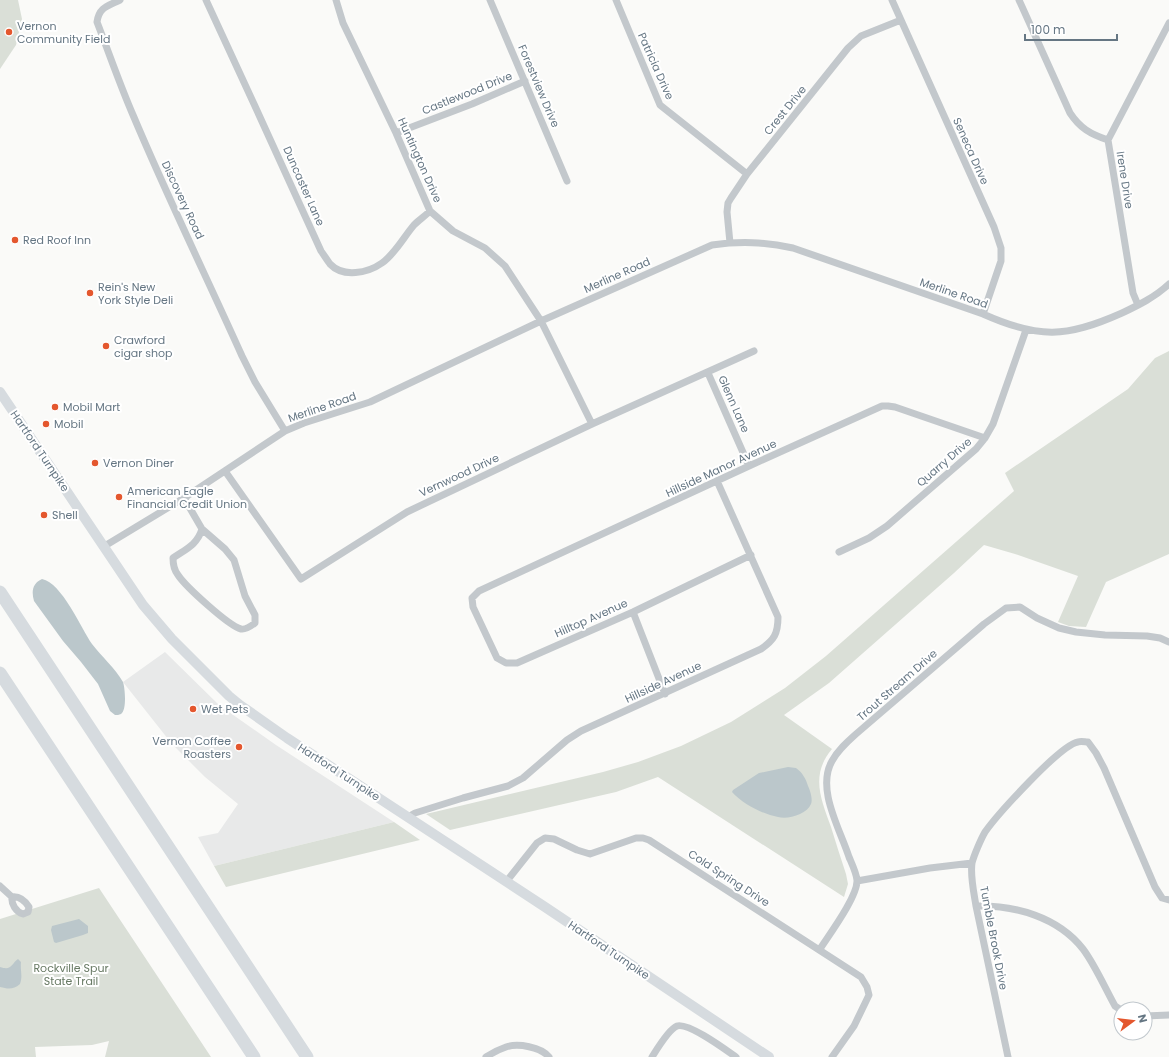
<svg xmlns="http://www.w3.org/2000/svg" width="1169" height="1057" font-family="Poppins,sans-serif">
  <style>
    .built { fill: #e8e9e9 }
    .green { fill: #dadfd7 }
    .water { fill: #bbc7cb }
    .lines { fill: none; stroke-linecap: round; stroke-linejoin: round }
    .minor { stroke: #c3c8cc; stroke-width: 7 }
    .secondary { stroke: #d6dbdf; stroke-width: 10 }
    .motorway { stroke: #d6dbdf; stroke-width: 13 }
    .poi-dot { fill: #e4572e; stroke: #fff; stroke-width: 1.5 }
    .labels { text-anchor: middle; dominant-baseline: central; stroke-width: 4; stroke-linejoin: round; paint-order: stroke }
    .poi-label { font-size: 11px; fill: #657683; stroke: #fff; text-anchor: start }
    .street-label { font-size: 11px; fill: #657683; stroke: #fff }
    .park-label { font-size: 11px; fill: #687a64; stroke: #fff }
  </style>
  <rect width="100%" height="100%" fill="#fafaf8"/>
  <path class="built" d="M165,652L219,705L276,745L394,822L214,866L198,837L218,833L238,804L205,777L172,744L123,682Z"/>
  <path class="green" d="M0,0H18L22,19L16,45L0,69Z
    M1169,351V554L1106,582L1086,627L1069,626L1058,622L1078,576L1015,554L984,545L954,573L829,683L784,715L832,749C810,775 821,799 831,827C836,843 841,859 846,874L848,884L844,897L658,777L616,792L450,830L426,814L603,772L638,762L681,746L731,722L785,688L826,656L1014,491L1005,473L1128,389L1155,358Z
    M394,822L420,840L226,887L214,866Z
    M99,888L211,1057H105L109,1041L92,1045L35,1047L36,1057H0V919Z"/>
  <path class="water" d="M42,579C62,583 81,628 92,644C102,657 115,668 123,682C125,688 127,710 121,714C119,715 117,715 115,715L110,711L98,684L81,662L63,641L34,601C31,591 33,583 42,579Z
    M788,767L796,768C802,772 806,779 808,786C810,790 813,799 811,804C807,814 788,820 778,817C762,814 743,804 732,792L733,790L759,773Z
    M79,919L88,926V933L83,935L56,943L54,942L51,930L52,926Z
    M18,959L21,962C20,970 23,976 20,984C13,990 8,989 0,987V967C12,971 11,964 18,959Z"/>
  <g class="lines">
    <path class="minor" d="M120,0C108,6 99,7 97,22C109,53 120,85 133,115C167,196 206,276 242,356L255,382L285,431
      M206,0L254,104L321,251C324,255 327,260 330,264C343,278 368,273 382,263C395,254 403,238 414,225C419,220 425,216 430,211
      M336,0L343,23L396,133L430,211L453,231L485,248L505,266L541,321L592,424
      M490,0L567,181
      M616,0L660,105L747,174
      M892,0L994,227L1001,248V261L983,314
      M1019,0L1070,113C1080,128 1090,134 1108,140
      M396,133L472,104L525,81
      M730,243L727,212L728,203L731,198L747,174L848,48L861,36L901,20
      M1138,305L1133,293L1108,140L1169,23
      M708,373L749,466
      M225,471L301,579L407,512L592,424L754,351
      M184,498L202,529L225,549L234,560L245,596L255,615V623C251,626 246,630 241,629C229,626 186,587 178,575C174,570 173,564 173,558C186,549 197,545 202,529
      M103,547L184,498L285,431L304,423L370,402L541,321L712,245C741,241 764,242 793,248L983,314C1039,339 1066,338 1122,313C1139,305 1155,297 1169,284
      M839,552L869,538L887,526L976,449L985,438L993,424L1026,330
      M751,555L633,612L517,663H506L497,658L473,607L472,598L479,591L749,466L882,406H888L895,407L985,438
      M633,612L665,694
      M408,817L415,813L463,798L508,786L523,778L567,740L581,731L761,649C774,640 778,634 778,617L717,481
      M857,881L930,868L972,863
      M506,882L537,843L545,838L554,839L577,850L590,854L636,838H643L649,840L861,977L867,987L869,995L854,1026L832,1057
      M0,886L12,897C11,904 16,912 23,914L28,912L29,907C25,901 19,896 12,897
      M976,906C1015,905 1058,917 1083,949C1095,965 1105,988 1115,1006L1121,1010
      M820,949C829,935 858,896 857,880C856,872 852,864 849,857C840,829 816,789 832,761C838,750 847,742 856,734L984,624L1006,608L1020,607L1037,618L1059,628L1076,632L1105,635L1147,636L1160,638L1169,642
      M1145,1016L1169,1015
      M486,1057C492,1053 500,1049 506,1047C518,1043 541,1047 549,1057
      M652,1057C657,1049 669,1029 677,1026C688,1022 726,1050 736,1057
      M1008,1057L976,906C974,893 970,876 972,863C974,855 981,839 985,832C997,815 1060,745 1078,742C1081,741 1085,742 1088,742L1096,753L1104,768L1155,887L1162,898L1169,900"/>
    <path class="secondary" d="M0,392L143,605L172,639L229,696L240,705L287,738L545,907L769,1057"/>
    <path class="motorway" d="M0,592L307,1057
      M0,673L254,1057"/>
  </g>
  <g class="poi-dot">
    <circle cx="9" cy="32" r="4"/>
    <circle cx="15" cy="240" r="4"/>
    <circle cx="90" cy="293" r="4"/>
    <circle cx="106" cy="346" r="4"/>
    <circle cx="55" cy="407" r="4"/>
    <circle cx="46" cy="424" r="4"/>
    <circle cx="95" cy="463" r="4"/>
    <circle cx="119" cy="497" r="4"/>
    <circle cx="44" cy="515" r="4"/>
    <circle cx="193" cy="709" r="4"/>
    <circle cx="239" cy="747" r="4"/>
  </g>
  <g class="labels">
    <g class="poi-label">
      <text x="17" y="26">Vernon<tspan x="17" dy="13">Community Field</tspan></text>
      <text x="23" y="240">Red Roof Inn</text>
      <text x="98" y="287">Rein's New<tspan x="98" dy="13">York Style Deli</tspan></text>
      <text x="114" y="340">Crawford<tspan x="114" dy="13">cigar shop</tspan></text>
      <text x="63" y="407">Mobil Mart</text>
      <text x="54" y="424">Mobil</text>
      <text x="103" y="463">Vernon Diner</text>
      <text x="127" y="491">American Eagle<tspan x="127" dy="13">Financial Credit Union</tspan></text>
      <text x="52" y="515">Shell</text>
      <text x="201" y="709">Wet Pets</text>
      <text x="231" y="741" text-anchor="end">Vernon Coffee<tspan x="231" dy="13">Roasters</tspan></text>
    </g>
    <g class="street-label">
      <text transform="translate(656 66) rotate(66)">Patricia Drive</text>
      <text transform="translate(539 86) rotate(67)">Forestview Drive</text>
      <text transform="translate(467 93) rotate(-22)">Castlewood Drive</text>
      <text transform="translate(785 110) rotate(-51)">Crest Drive</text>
      <text transform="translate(971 151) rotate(66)">Seneca Drive</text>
      <text transform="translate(420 160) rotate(66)">Huntington Drive</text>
      <text transform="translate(1125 180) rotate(81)">Irene Drive</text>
      <text transform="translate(304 186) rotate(66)">Duncaster Lane</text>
      <text transform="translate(183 200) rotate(65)">Discovery Road</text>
      <text transform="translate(617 275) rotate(-24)">Merline Road</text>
      <text transform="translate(954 293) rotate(19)">Merline Road</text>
      <text transform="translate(734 404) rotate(66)">Glenn Lane</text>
      <text transform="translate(322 407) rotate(-19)">Merline Road</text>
      <text transform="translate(40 451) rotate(56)">Hartford Turnpike</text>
      <text transform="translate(944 462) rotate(-41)">Quarry Drive</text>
      <text transform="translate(721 468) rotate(-25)">Hillside Manor Avenue</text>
      <text transform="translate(459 475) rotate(-25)">Vernwood Drive</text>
      <text transform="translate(591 618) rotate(-24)">Hilltop Avenue</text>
      <text transform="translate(663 682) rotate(-25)">Hillside Avenue</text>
      <text transform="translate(897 685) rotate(-41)">Trout Stream Drive</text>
      <text transform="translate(339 772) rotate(33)">Hartford Turnpike</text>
      <text transform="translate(729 878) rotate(33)">Cold Spring Drive</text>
      <text transform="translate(994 938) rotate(79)">Tumble Brook Drive</text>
      <text transform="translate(609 950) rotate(34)">Hartford Turnpike</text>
    </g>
    <g class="park-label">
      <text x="71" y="968">Rockville Spur<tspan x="71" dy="13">State Trail</tspan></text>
    </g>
  </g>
  <g transform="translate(1133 1021) rotate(75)"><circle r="19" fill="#ffffff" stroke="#c1c8cd"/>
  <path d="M0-3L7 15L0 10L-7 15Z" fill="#e4572e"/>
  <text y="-6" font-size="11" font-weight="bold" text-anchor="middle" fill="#657683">N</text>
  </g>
  <path d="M1025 34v6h92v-6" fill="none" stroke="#657683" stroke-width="2"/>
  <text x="1031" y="34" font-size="12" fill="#657683" stroke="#ffffff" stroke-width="3" paint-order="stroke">100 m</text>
</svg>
